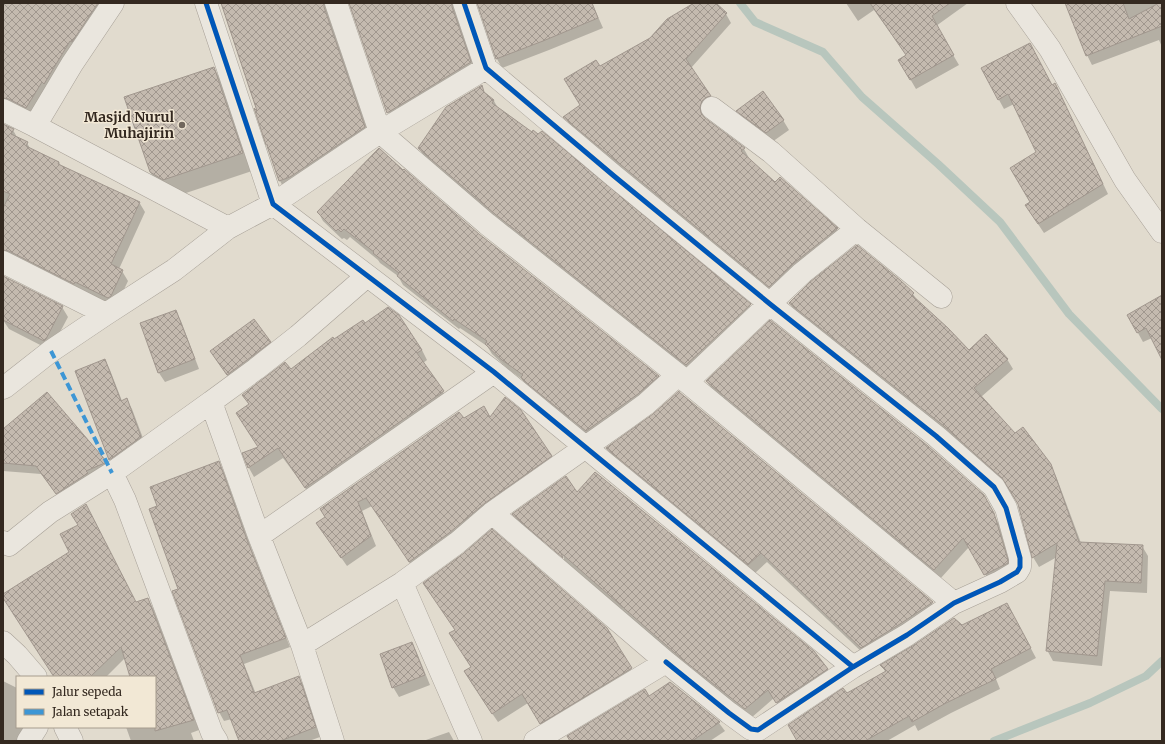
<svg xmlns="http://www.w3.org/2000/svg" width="1165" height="744" font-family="Merriweather,serif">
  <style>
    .shadow { fill: #0003; fill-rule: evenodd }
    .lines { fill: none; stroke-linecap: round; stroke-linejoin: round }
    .stream { stroke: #b8c6bd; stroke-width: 8 }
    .building { fill: url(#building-cross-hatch); stroke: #a1978e }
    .minor-casing { stroke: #a7a097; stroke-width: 23 }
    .minor { stroke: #eae6de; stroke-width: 22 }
    .quiet { stroke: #3d96d5; stroke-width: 4; stroke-dasharray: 8 4; stroke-linecap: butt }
    .cycleway-casing { stroke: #f2e8d5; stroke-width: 8 }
    .cycleway { stroke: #0057b8; stroke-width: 5 }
    .poi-dot { fill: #71675d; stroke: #f2e8d5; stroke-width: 1.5 }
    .labels { text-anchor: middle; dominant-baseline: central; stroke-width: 3; stroke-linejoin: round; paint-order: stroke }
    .poi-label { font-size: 14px; font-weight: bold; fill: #342920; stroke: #f2e8d5; text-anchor: end }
  </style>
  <defs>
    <pattern id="building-cross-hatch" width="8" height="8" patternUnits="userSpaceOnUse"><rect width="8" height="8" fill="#c4baaf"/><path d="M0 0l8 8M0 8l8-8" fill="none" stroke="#a0978e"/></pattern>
  </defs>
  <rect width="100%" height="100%" fill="#e1dbce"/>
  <path class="shadow" d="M3,3H112L32,117L3,109Z
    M223,3H333L329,10V17L370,137L285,190L280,181L257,113L259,116Z
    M350,3H461L457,10V17L476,72L393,121L388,112Z
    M478,3H592L603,28L549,50L502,68L497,59Z
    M696,3H714L726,14L731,23L691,68L715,105L707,110L704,116L705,120L744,149L749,158L748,159L775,183L780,178L837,229L842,238L775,296L570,126L565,117L581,106L599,67L650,39Z
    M846,3H968L936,26L959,65L916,89L899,60L907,56L874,10L858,21Z
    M1066,3H1162V47L1159,40L1092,65L1087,55Z
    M214,68L224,86L252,171L174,197L161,190L150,172Z
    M982,69L1052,86L1060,94L1108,194L1044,233L1032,215L1031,203L1037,153L1014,104L1004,109Z
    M481,87L486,95L494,101L498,108L532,133L538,135L542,133L750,305L755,314L692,374L502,224L425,158L419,148Z
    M738,111L783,120L789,130L772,142L743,120Z
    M3,125L13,130L18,139L27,143L31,150L59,162L61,166L139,202L145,212L119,269L122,271L128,281L116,306L115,307L3,254Z
    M404,172L479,235L658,376L663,385L592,440L527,387L523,380L508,369L492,354L487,346L460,328L459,329L403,285L398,276L380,263L378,260L350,237L347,240L344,238L342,239L323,221L318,212Z
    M913,294L918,302L969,351L1007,359L1013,369L981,397L1015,434L1050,465L1056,476L1081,543L1142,546L1148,556L1147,593L1110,591L1102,666L1053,661L1047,650L1057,557L1039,567L1033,557L1019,504L1009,488L951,436L796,313L790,303Z
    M1162,297V357L1152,338L1143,342L1128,315Z
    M62,307L68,317L51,349L50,350L9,329L3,320Z
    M175,311L181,321L199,369L165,382L159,373L141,324Z
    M364,324L422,350L427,360L423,363L443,392L449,401L312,497L283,458L254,477L249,468L244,453L259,448L249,405L243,395L291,371L334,340Z
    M270,342L275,352L233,384L217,361L211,352Z
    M105,360L110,370L122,401L127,400L132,409L146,446L115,469L110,459Z
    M707,382L983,496L999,524L1012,570L991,584L969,547L940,579L713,391Z
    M679,393L932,603L938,612L867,657L767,562L754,574L613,458L607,448L654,415Z
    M490,418L551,456L556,465L415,571L372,506L362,511L376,546L347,566L317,523L463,420Z
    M3,431L106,462L111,470L62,502L41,474L3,471Z
    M219,463L224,472L252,550L290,647L244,664L256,694L298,677L304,686L320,737L309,741H241L232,719L224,721L219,712L180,590L159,506Z
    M576,494L827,669L832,679L782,712L774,698L751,718L689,668L564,560L519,524L514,514ZM545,540L564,557V560L543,542Z
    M92,516L136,603L148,599L154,610L199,730L191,733L194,741H131L126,727H155V677H131L125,658L106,677H55L3,597V595L70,552L79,526Z
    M465,554L631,669L636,678L546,732L528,703L498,722L470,681L472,667L455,630Z
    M1012,613L1036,658L996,679L1000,689L951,713L918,731L915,725L887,741H798L847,694L886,673L882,666L962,626Z
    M412,643L417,653L430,685L399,697L393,687Z
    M3,681L17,688V727H38L27,741H3Z
    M670,683L719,723L725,731L710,741H571L649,698Z
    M449,732L454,741H423Z"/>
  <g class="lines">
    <path class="stream" d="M740,3L755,22L823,52L862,97L938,164L1000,222L1069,314L1162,409
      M994,741L1090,703L1146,676L1162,661"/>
  </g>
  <path class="building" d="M3,3H98L72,42L70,41L44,84L42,82L26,108L9,99L3,98Z
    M221,3H324V7L365,127L290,177L279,181L267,146L268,145H266L254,108L257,111Z
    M349,3H452V7L471,62L387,113Z
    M477,3H592L598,18L543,41L496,59Z
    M694,3H716L727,13L686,59L711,96L707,97L702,101L700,107L701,113L705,118L745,148L741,151L775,182L780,177L838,228L794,263L769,287L563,117L580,105L564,79L596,60L600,66L650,38L667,19Z
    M870,3H950L932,16L954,55L910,80L898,60L906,55Z
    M1065,3H1123L1129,19L1159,3H1162V26L1086,56Z
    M1030,43L1052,85L1055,83L1103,184L1038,224L1025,205L1030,202L1010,168L1036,152L1008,94L998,100L981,68Z
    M214,67L243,153L163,180L150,172L124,97Z
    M482,85L484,92L494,100L492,103L532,132L533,130L538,134L542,131L751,304L686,365L495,214L418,148L446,107Z
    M763,91L784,120L766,133L736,111Z
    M3,124L14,129L11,134L28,142L26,146L59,162L58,164L140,202L111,264L123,270L111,296L108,298L75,282L74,284L9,251L3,250V208L10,194L3,191Z
    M379,148L403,170L404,169L479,234L659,376L638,394L586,431L523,380L521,377L523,375L502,360L485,344L487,341L454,319L453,321L397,276L399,273L373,253L374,252L344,229L341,232L338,229L336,231L317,212Z
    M857,245L900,280L914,293L912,295L948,328L969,350L986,334L1008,359L974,388L1015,433L1023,427L1051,464L1079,542L1143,545L1141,583L1105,581L1097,656L1046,651L1057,543L1032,558L1018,504L1002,478L944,426L789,303L810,282Z
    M3,276L63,306L46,339L44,341L3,320Z
    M1162,295V360L1146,328L1137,333L1127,315Z
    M388,307L399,315L422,350L417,353L444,391L305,488L278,448L248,468L242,453L258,447L236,413L249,404L242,395L285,362L291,369L333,337L334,339L363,320L365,323Z
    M176,310L195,359L158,373L140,323Z
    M254,319L271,342L227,375L210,351Z
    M770,320L928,446L984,495L994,513L1008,560V563L984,575L963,538L934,570L706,381Z
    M105,359L121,401L127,398L141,437L109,460L75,371Z
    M679,391V392L933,602L900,624L861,648L761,553L748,565L606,448L653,414Z
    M47,392L107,462L86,471L88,473L56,494L36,466L3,463V429Z
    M505,397L521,410L552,456L485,503L449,533L409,562L366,498L358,502L371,536L341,558L316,523L325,517L320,509L459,412L464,418L484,406L490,417Z
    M219,461L247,540L286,638L240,655L254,693L299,676L316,727L280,741H239L227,710L218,713L172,591L178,589L149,509L157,506L150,487Z
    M595,472L814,651L828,669L776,703L768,690L745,709L682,659L561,553L563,558L512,514L566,476L577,492Z
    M86,504L136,602L148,598L194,720L155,731V677H130L121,647L90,677H54L3,598V594L69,552L60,534L78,525L71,514Z
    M492,529L607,628L632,668L540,724L522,694L492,714L464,671L471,667L449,633L455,630L423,583L464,553Z
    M1007,603L1031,648L991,669L996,679L946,703L912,722L909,716L865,741H797L788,725L843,688L847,693L886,671L880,665L914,645L954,618L962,625Z
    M412,642L425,675L392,688L380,654Z
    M670,682L720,722L692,741H570L567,736L645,689L649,696Z"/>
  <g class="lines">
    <defs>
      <path id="minor" d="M206,3L273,204L494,372L853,667
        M336,3L380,132L487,224L687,382L954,603
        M464,3L486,68L614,176L770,304L936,436L994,487L1006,508L1020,558V567L1017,572L1000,582L954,603L907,635L853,667L758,730L751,729L729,713L666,662
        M1017,3L1050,49L1125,180L1162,232
        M712,108L771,152L857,229L941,297
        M3,110L35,126L72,64L113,3
        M35,126L228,228L273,204L380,132L486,68
        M3,262L106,314
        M367,276L298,336L256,369L211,402L259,536L302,645L402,583L457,543L492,513L624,420L646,404L678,375
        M687,382L802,273L857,229
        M3,388L5,387L51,351L106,314L174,270L228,228
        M112,473L125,500L212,733L217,741
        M492,513L666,662L535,741
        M259,536L494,372
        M3,542L9,545L50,512L112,473L211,402
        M402,583L471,741
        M3,642L17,655L36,677
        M302,645L333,741
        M65,727L72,741
        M28,741L37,727"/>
    </defs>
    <use href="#minor" class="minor-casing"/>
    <use href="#minor" class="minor"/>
    <path class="quiet" d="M51,351L112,473"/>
    <defs>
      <path id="cycleway" d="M206,3L273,204L494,372L853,667
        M464,3L486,68L614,176L770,304L936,436L994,487L1006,508L1020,558V567L1017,572L1000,582L954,603L907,635L853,667L758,730L751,729L729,713L666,662"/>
    </defs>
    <use href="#cycleway" class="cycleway-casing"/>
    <use href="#cycleway" class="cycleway"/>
  </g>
  <circle class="poi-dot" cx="182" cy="125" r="4"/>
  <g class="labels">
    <g class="poi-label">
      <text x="174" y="117">Masjid Nurul<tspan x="174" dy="16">Muhajirin</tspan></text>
    </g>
  </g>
  <rect width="1165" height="744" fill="none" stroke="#342920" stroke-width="8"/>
  <rect x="16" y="676" width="140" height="52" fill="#f2e8d5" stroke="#a69c8d"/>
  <rect x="24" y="689" width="20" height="6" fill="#0057b8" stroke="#a69c8d"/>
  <text x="52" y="696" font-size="12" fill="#342920">Jalur sepeda</text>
  <rect x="24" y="709" width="20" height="6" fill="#3d96d5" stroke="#a69c8d"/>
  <text x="52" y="716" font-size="12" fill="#342920">Jalan setapak</text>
</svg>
